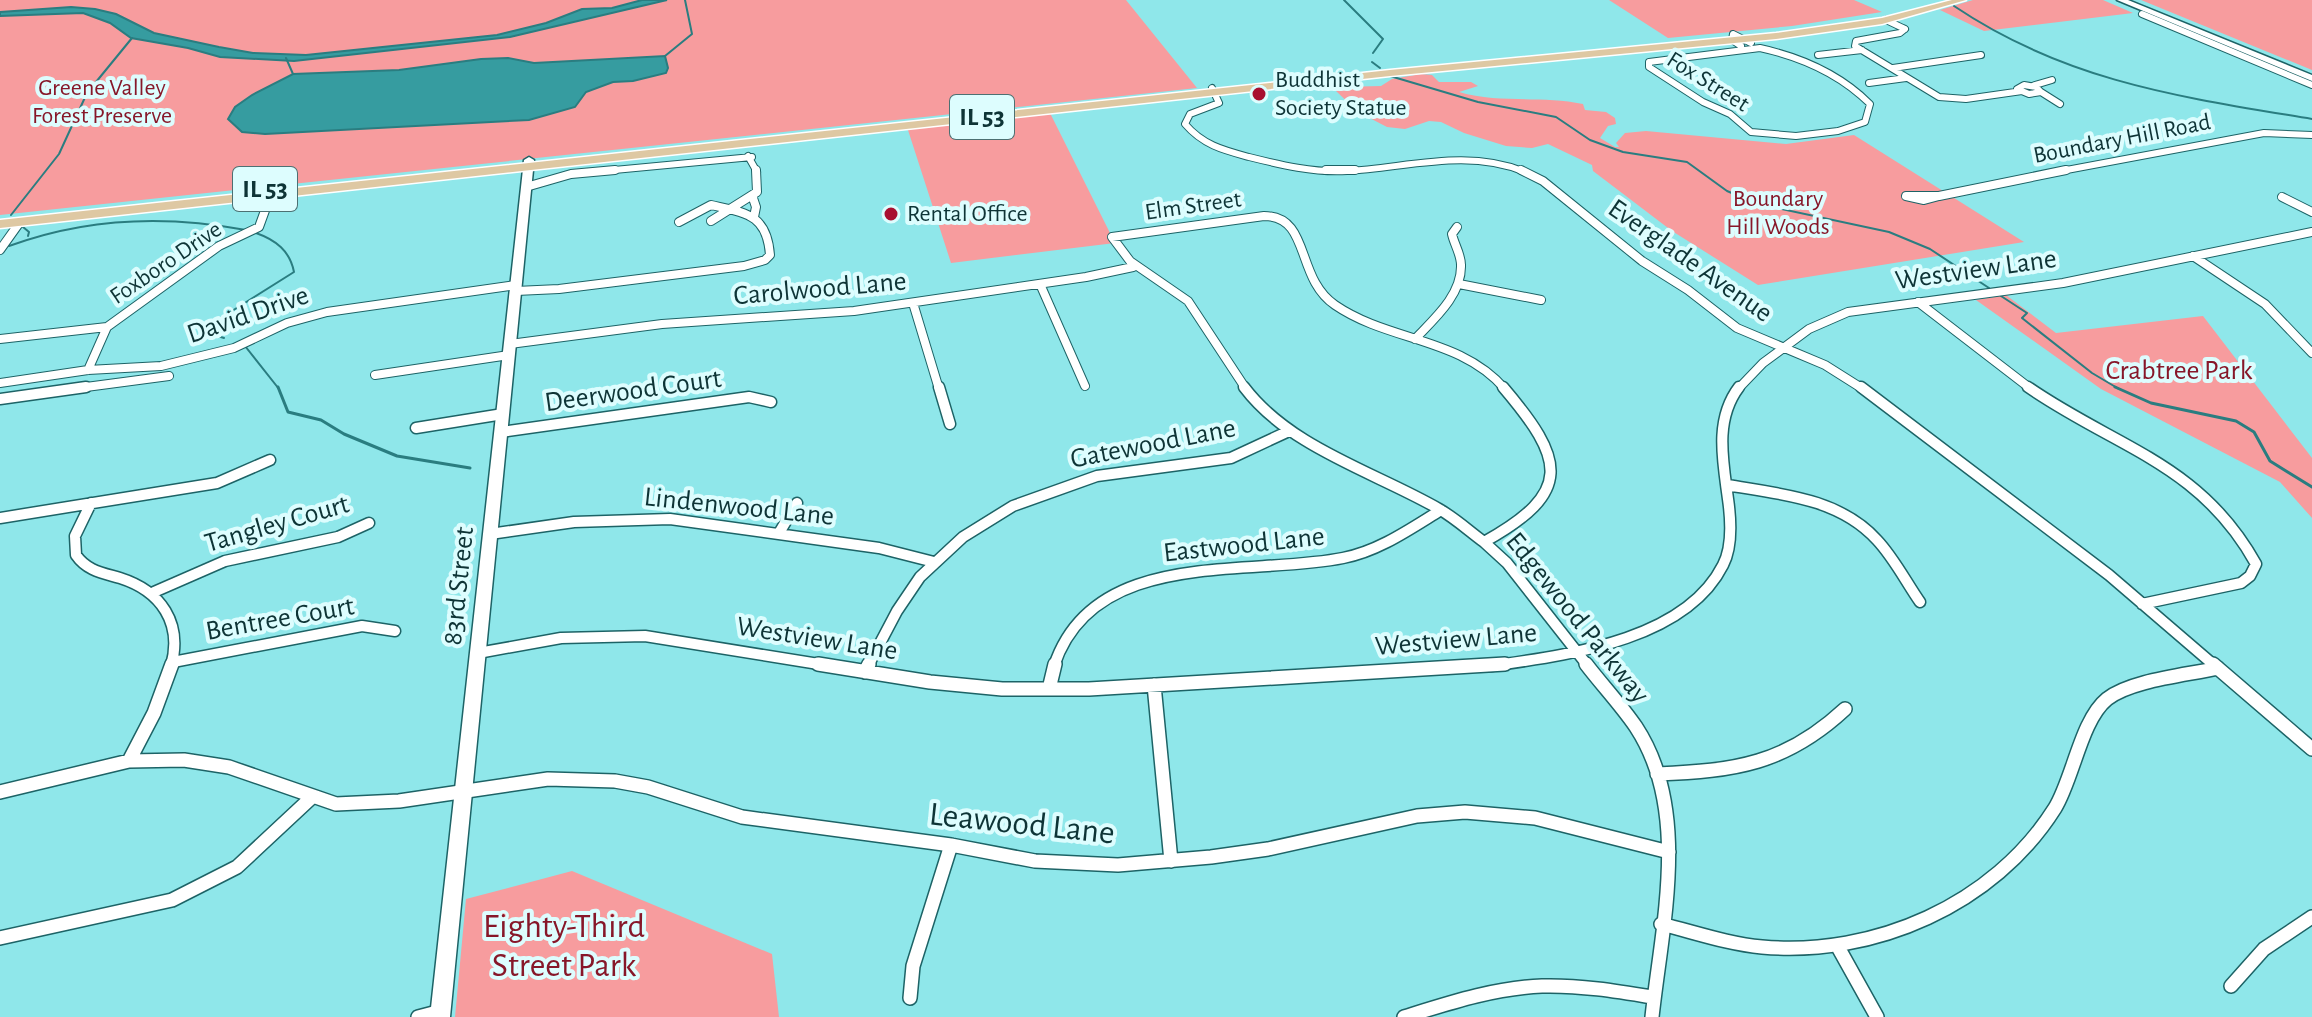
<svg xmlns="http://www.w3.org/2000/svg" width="2312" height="1017" font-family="'Alegreya Sans',sans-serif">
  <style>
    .green { fill: #f79c9e }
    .water { fill: #369ca0; stroke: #2a7d80; stroke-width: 2 }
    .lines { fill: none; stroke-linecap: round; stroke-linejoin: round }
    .stream-far1 { stroke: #2a7d80; stroke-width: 2 }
    .stream { stroke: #2a7d80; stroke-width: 3 }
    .street-far3-casing { stroke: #1d6366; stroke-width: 8 }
    .street-far2-casing { stroke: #1d6366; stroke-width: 10 }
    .street-far1-casing { stroke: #1d6366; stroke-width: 13 }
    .street-casing { stroke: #1d6366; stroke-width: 16 }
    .secondary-casing { stroke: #1d6366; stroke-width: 3 }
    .primary-casing { stroke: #fff; stroke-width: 3 }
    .street-far3 { stroke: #fff; stroke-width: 6 }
    .street-far2 { stroke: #fff; stroke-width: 8 }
    .street-far1 { stroke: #fff; stroke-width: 10 }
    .street { stroke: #fff; stroke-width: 13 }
    .secondary { fill: #fff; fill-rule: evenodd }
    .primary { fill: #dec8a3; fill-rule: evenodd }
    .poi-dot { fill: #a80f30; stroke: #ddfdfe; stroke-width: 3 }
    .labels { text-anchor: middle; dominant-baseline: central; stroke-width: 8; stroke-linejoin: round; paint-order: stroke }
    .far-poi-label { font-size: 24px; fill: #0e3436; stroke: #ddfdfe; text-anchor: start }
    .far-street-label { font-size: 24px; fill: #0e3436; stroke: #ddfdfe }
    .far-park-label { font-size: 24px; fill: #871729; stroke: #ddfdfe }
    .shield { fill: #ddfdfe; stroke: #4c7072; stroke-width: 2 }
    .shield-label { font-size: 26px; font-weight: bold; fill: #0e3436 }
    .street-label { font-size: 28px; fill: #0e3436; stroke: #ddfdfe }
    .park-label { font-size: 28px; fill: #871729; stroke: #ddfdfe }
    .near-street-label { font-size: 34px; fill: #0e3436; stroke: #ddfdfe }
    .near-park-label { font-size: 34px; fill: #871729; stroke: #ddfdfe }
  </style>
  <rect width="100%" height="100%" fill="#8fe7ea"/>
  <path class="green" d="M0,0H1126L1197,88L0,215Z
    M1609,0H1854L1882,12L1792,26L1668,38Z
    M1973,0H2103L2133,13L1984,31L1940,10Z
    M2141,0H2312V70Z
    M1421,74L1432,75L1439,82H1471L1478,86L1459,92C1499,104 1541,95 1583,104L1585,110L1606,112L1615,118L1616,124L1608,126L1600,138L1615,147H1619L1616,143L1625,133L1646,131L1786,144L1854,135L2024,242L1758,285L1672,231L1593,171L1592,165L1548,144L1532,148L1506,146L1464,133L1441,122L1429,121L1405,129L1387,127L1358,112L1336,91L1341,87L1381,86L1392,79Z
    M1050,113L1115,243L951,263L907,127Z
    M2006,295L2056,333L2203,316L2312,458V518L2280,482L2101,389L1976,300Z
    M572,871L772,954L779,1017H455L466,899Z"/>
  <path class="water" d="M642,0H667L510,37L294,61L220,57L188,48L131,38L110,23L83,13L0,16V12L71,7L95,9L116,14L154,33L219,47L253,53L306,55L497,35L546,23L582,9L612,8Z
    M665,56L668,68L666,73L633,81L613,82L586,92L575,107L529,120L265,134L242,132L228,119L235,107L252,95L293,74L399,70L481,59L508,58L534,63Z"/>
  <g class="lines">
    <path class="stream-far1" d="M1344,0L1383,39L1373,53
      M1954,6C2067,82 2181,97 2312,119
      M665,56L692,34L685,0
      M286,58L293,74
      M1372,62L1380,68
      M1390,76L1478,102L1556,117L1590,140L1623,152L1687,162L1727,191L1758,204L1889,232L1930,249L1989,288
      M11,215L59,154L87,93L132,38
      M23,227L29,232L28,236
      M9,246C85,218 167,215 246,230
      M2001,296L2027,313L2022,318L2092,373L2119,389
      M224,338L208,333L205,328L294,272C290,251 276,240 256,233
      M245,346L279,389"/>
    <path class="stream" d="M278,387L288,412L321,420L344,434L397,456L470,468
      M2115,387L2151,403L2236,421L2254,432L2270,461L2312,487"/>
    <defs>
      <path id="street-far3" d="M2142,14L2312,85
        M1886,20L1905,29
        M1905,29L1900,33L1856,41L1855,46L1939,97L1966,99L2022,91
        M1741,46L1732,40L1733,34L1751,43
        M1760,48C1801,57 1840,74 1870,104L1865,122L1838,131L1796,136L1751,132L1730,114L1703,102L1649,67V62Z
        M1818,55L1862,50
        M1893,68L1981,55
        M1869,83L1906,78
        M2024,85L2036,87L2041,92L2029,94L2017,89Z
        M2032,86L2052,80
        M1212,88L1219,103L1190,114L1185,124C1203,145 1223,150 1249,157C1281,165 1314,173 1347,171C1406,168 1467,148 1525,172
        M2041,92L2060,104
        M748,156L757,172
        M593,172L752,157
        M2056,172L2264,133L2312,135"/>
      <path id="street-far2" d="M1326,170H1355
        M1521,170L1543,181L1642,261L1688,290L1737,328L1825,365L1863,389
        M526,187L571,174L615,170
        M752,195L756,207L754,217
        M1906,196H1939L1924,200Z
        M1939,196L2066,170
        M2282,197L2312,212
        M711,221L757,192L756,170
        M0,250L20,222
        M2193,256L2265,304L2312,353
        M1040,284L1085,386
        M1459,284L1541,300
        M516,291L559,289L744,266L765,260L770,255C767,214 746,213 711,205L679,222
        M1918,302L2031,389
        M913,303L939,389
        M0,339L107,327
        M1415,339C1434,319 1462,295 1461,265C1461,254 1454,244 1452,234L1457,227
        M510,344L662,324L854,311L1086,277L1133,267
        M88,370L107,327L219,246L259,227L271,194
        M375,375L509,355
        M0,383L88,370L161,366L234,348L287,323L327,312L516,285
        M71,389L169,376
        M1246,389L1188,301L1130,261L1112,237L1264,216C1311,216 1295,278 1335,305C1389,342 1460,337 1505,389
        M1738,389L1763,363L1809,329L1848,312L2063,283L2312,232"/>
      <path id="street-far1" d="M939,387L950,424
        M1244,387C1290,448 1375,472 1439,509C1455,518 1469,531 1484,542
        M1861,387L2109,575L2215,666
        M2028,387C2116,448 2200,463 2256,564L2250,576L2241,583L2142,604
        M0,399L86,387
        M416,428L503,414
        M501,432L749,397L771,402
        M1727,485C1780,494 1839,498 1877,540C1894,558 1906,582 1920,602
        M91,503L75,536L76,555C87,571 103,573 120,578C161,591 183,623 171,666
        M0,518L217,483L270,460
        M779,533L797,503
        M490,534L574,522L670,519L879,548L934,562
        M1484,542L1507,563L1588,666
        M1484,542C1574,492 1565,460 1503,387
        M154,592L225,561L338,537L369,523
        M478,653L561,638L645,636L831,666
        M173,662L362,626L395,631
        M868,666L897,611L920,577L963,537L1013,506L1097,476L1231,458L1289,431
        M1054,666C1093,547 1249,577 1343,558C1379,551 1410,529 1441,510
        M1491,666C1566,655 1685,641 1723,565C1733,546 1731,520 1728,499C1723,461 1714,420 1739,387"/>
      <path id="street" d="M818,664L930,682L1002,689H1089L1505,664
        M1586,664C1602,685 1621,705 1636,727C1691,811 1662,924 1652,1017
        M2213,664L2312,749
        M865,672L869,664
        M1154,685L1171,861
        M1049,689L1055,664
        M129,761L154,713L172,664
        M1657,774C1735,771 1786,764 1845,709
        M0,792L129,761L184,760L229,767L336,804L399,801L548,779L615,781L648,787L742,817L951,845L1035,861L1118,865L1211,857L1268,849L1417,816L1465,812L1535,818L1669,852
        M1661,924C1694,932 1728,944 1762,947C1874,957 1994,905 2055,808C2073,779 2081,720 2107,699C2131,680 2188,675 2218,668
        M0,938L172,900L237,867L311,798
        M1838,947L1877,1017
        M2231,986L2264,949L2312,917
        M910,998L913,966L951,845
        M418,1017L441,1011
        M1404,1017C1449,1003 1494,988 1542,986C1579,985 1616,991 1652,997"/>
      <path id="secondary" d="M2117,0H2128L2312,75V81Z
        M529,157L534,160L450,1017H430L524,160Z"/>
      <path id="primary" d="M1952,0H1966L1882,24L1776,39L1390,76L0,228V220L1390,70L1776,33L1882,18Z"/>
    </defs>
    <use href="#street-far3" class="street-far3-casing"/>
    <use href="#street-far2" class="street-far2-casing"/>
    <use href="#street-far1" class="street-far1-casing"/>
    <use href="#street" class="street-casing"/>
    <use href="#secondary" class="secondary-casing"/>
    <use href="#primary" class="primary-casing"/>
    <use href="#street-far3" class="street-far3"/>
    <use href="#street-far2" class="street-far2"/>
    <use href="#street-far1" class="street-far1"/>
    <use href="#street" class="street"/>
    <use href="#secondary" class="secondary"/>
    <use href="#primary" class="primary"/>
  </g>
  <g class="poi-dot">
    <circle cx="1259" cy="94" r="8"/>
    <circle cx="891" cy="214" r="8"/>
  </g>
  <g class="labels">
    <g class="far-poi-label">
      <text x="1275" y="80">Buddhist<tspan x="1275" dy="28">Society Statue</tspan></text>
      <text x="907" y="214">Rental Office</text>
    </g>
    <g class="far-street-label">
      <text transform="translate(1708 82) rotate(32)">Fox Street</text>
      <text transform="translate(2122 139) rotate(-11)">Boundary Hill Road</text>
      <text transform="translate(1193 206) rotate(-8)">Elm Street</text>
      <text transform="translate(166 263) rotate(-34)">Foxboro Drive</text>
    </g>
    <g class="far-park-label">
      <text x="102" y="88">Greene Valley<tspan x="102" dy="28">Forest Preserve</tspan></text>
      <text x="1778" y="199">Boundary<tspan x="1778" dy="28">Hill Woods</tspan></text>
    </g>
    <g class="shield">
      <rect x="950" y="95" width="64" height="44" rx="6"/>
      <rect x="233" y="167" width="64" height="44" rx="6"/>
    </g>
    <g class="shield-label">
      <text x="982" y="117">IL 53</text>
      <text x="265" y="189">IL 53</text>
    </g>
    <g class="street-label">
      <text transform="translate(1690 261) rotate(35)">Everglade Avenue</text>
      <text transform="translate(1976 270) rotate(-8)">Westview Lane</text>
      <text transform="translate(820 289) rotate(-5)">Carolwood Lane</text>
      <text transform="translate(248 315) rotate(-19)">David Drive</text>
      <text transform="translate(633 391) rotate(-8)">Deerwood Court</text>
      <text transform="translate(1153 444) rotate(-11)">Gatewood Lane</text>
      <text transform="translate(739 507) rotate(6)">Lindenwood Lane</text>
      <text transform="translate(277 524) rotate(-16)">Tangley Court</text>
      <text transform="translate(1244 545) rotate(-6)">Eastwood Lane</text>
      <text transform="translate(459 586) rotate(-84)">83rd Street</text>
      <text transform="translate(1577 618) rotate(51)">Edgewood Parkway</text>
      <text transform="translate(280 619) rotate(-10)">Bentree Court</text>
      <text transform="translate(817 639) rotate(9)">Westview Lane</text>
      <text transform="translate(1456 640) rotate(-5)">Westview Lane</text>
    </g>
    <g class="park-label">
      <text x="2179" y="371">Crabtree Park</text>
    </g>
    <g class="near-street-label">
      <text transform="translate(1022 824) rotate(6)">Leawood Lane</text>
    </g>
    <g class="near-park-label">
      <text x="564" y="927">Eighty-Third<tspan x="564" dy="39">Street Park</tspan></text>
    </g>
  </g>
</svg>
